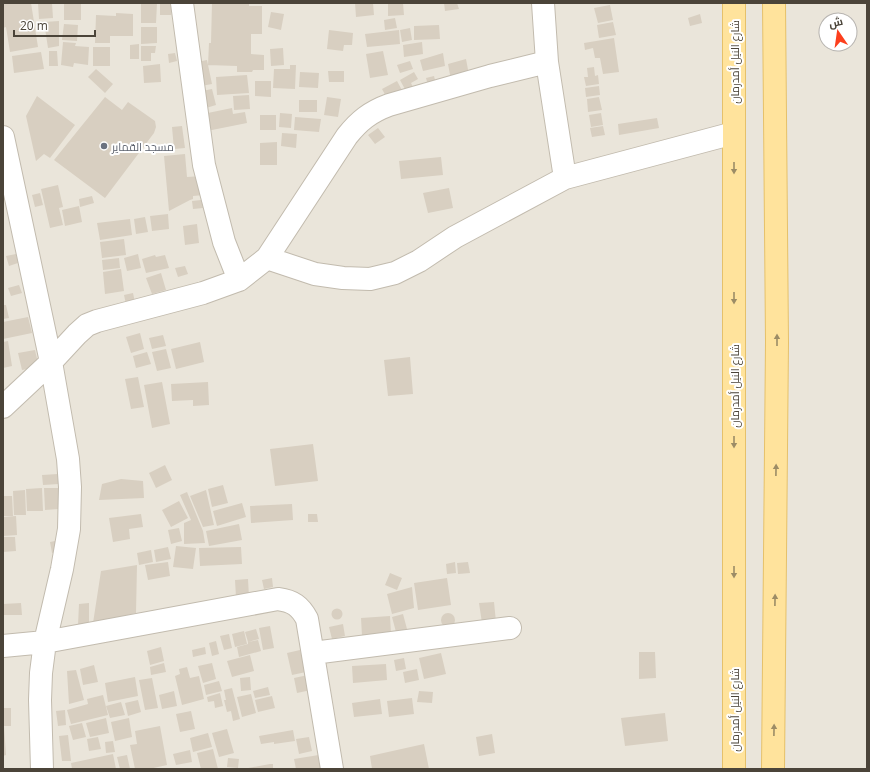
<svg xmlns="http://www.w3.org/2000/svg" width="870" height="772" font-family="'Open Sans',Cairo,sans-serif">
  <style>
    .residential { fill: #eae5da; fill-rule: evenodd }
    .building { fill: #d8cfc1 }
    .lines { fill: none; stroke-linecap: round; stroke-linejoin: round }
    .minor-casing { stroke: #c2bbae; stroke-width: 24 }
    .primary-casing { stroke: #e6c16a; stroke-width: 24 }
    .minor { stroke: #fff; stroke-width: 22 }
    .primary { stroke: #ffe39c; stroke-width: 22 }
    .oneway { fill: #9c8c66 }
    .worship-dot { fill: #6b7280; stroke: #fff; stroke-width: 1.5 }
    .labels { text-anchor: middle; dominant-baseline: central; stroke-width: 4; stroke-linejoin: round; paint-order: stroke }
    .street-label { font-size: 11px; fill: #4b4439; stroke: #fff }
    .worship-label { font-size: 11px; fill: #5b616d; stroke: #fff; text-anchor: start }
  </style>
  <rect width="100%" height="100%" fill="#f6f3ec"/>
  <path class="residential" d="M3,3H867V769H3ZM826,20H850V44H826Z"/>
  <path class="building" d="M3,3H31L38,47L10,52L6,27L3,28Z
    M38,3H52L53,18L39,19Z
    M64,3H81V20H64Z
    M141,3H157L156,23H141Z
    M160,3H172L171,15H160Z
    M212,3H249V6H262V34H251V54L264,55V70H253L252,72H237V66L208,65L209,43H211Z
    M355,3H373L374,15L356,17Z
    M388,3H403L404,15L388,16Z
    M444,3H457L459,9L445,11Z
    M610,5L613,20L598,23L594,8Z
    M271,12L284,14L281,30L268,27Z
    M116,13L133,14V36H110V43H95L96,15L116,16Z
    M700,14L702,23L690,26L688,18Z
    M395,18L397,28L385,30L384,20Z
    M59,21V46L48,48L44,22Z
    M613,22L616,35L599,38L597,25Z
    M64,24L78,25L77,41L62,40Z
    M439,25L440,39L414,40V26Z
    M141,27H157V43L141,44Z
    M410,28L412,40L402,42L400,30Z
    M329,30L353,33L352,45H344L343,51L327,49Z
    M399,30L400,44L367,47L365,34Z
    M614,38L619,72L603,74L600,58H595L593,48L585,50L584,43Z
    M63,42L76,43L75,46L89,47L88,65L74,63L73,67L61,65Z
    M422,42L423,54L404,57L403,45Z
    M139,44V59H130V45Z
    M141,46H156L155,53H151V61H141Z
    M93,47H110V66H93Z
    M283,48L284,65L271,66L270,49Z
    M49,51H57L58,66H49Z
    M383,51L388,75L370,78L366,54Z
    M41,52L44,69L14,73L12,56Z
    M175,53L177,61L169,63L168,54Z
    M443,53L445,66L423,71L420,60Z
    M466,59L469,75L451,80L448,64Z
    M207,60L212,84L201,86L197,62Z
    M410,61L413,69L400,73L397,65Z
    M160,64L161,82L144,83L143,66Z
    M290,65H296L295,89L273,88L274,69H290Z
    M594,67L595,76L598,75L599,84L586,86L584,77H588L587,68Z
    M96,69L113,84L105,93L88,77Z
    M328,71H344V82H329Z
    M300,72L319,73L318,88L299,87Z
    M414,72L418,79L411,83L414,89L407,93L400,80Z
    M247,75L249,93L217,95L216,77Z
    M434,76L436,84L428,85L426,78Z
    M255,81H271V97L255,96Z
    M397,81L403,92L388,100L382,89Z
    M599,86L600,95L586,97L585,88Z
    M212,89L216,105L206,108L202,91Z
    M249,95L250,109L234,110L233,96Z
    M37,96L75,125L50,158L44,154L36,161L26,116Z
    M105,97L122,110L128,102L155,121L156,127L154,133L105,198L54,160Z
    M327,97L341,99L338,117L324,115Z
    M599,97L602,110L588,112L587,99Z
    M299,100H317V112H299Z
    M232,108L233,114L245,112L247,123L207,131L203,114Z
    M280,113L292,114L291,128L279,127Z
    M601,113L603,125L591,127L589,115Z
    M260,115H276V130H260Z
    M295,117L321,119L319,132L294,130Z
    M657,118L659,128L619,135L618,124Z
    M182,126L185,148L174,149L172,127Z
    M603,126L605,135L592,137L590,128Z
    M378,128L385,137L375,144L368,135Z
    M282,133L297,134L296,148L281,146Z
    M277,142V165H260V143Z
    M185,154L187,177L202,176L204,195L193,196V199L190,200L169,211L164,156Z
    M441,157L443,175L401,179L399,161Z
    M58,185L63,207L59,208L63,225L50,228L41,189Z
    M449,188L453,208L428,213L423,193Z
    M40,193L43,205L35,207L32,195Z
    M92,196L94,203L80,207L79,199Z
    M201,200L203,208L193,209L192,201Z
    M79,206L82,222L65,226L62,210Z
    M168,214L169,229L152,231L150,216Z
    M145,217L148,232L136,234L134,219Z
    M130,219L132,235L100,240L97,223Z
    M197,224L199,243L185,245L183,226Z
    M124,239L126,255L102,258L100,242Z
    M16,254L18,263L9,266L6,256Z
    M138,254L141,268L127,271L124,258Z
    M155,255L156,257L165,255L169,268L146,273L142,259Z
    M119,258L120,268L103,270L102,260Z
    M185,266L188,274L178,277L175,268Z
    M121,269L124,291L105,294L103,272Z
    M161,273L166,290L152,294L146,278Z
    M19,285L22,293L11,296L8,288Z
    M133,293L136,307L127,309L124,295Z
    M3,305H6L9,318L3,319Z
    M28,317L32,333L3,339V322Z
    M140,333L144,349L131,353L126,337Z
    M163,335L166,346L152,349L149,338Z
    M8,341L12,366L3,368V342Z
    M200,342L204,362L176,369L171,349Z
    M166,349L171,368L157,371L152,352Z
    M35,350L39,367L22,370L18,353Z
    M147,352L151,364L136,368L133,356Z
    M410,357L413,394L388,396L384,360Z
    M138,377L144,407L131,409L125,379Z
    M162,382L170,424L152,428L144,385Z
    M208,382L209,405L193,406V400L172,401L171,384Z
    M313,444L318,481L275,486L270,449Z
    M165,465L172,480L156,488L149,473Z
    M58,474L59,484L43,485L42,475Z
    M121,479L143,481L144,498L99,500L102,484Z
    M223,485L228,503L212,507L208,489Z
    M42,488L43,511H27L26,489Z
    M44,488H58L59,509L45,510Z
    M25,490L26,515H14L13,491Z
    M206,490L214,525L203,527L190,496Z
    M187,492L203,531L205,543L184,544V523L191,520L180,495Z
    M3,496H12L13,516H3Z
    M179,501L188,518L171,527L162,510Z
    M242,503L246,517L217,526L213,511Z
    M292,504L293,520L251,523L250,506Z
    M141,514L143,527L129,529L130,539L113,542L109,518Z
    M308,514H317L318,522H308Z
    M16,516L17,535L3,536V517Z
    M239,524L242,540L209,546L206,531Z
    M179,528L182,541L171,544L168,530Z
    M3,537H15L16,551L3,552Z
    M60,540L62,551L52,553L50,542Z
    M176,546L196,548L193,569L173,567Z
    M168,547L171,559L156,562L154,550Z
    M241,547L242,564L200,566L199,548Z
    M151,550L153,562L139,565L137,553Z
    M168,562L170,576L148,580L145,565Z
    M455,562L456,573L447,574L446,564Z
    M468,562L470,573L458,574L457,563Z
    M137,565L136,613L93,623L101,571Z
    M390,573L402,578L397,590L385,585Z
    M272,578L273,587L264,589L262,580Z
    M447,578L451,605L418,610L414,583Z
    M248,579L249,597H236L235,580Z
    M412,587L414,608L392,614L387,594Z
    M494,602L496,622L482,623L479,603Z
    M21,603L22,615H3V604Z
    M89,603V623L78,625L79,604Z
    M331.5 614a5.5 5.5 0 1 1 11 0a5.5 5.5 0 1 1-11 0Z
    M441 620a7 7 0 1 1 14 0a7 7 0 1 1-14 0Z
    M403,614L407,629L396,632L392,617Z
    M390,616L391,634L362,636L361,618Z
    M343,624L345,636L332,639L329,627Z
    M270,626L274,648L263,650L259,628Z
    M256,629L259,639L248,642L245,632Z
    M244,631L247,644L235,647L232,634Z
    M229,634L232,648L224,650L220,636Z
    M258,640L261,651L239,657L237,647L248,644V642Z
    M216,641L219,654L212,656L209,643Z
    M161,647L164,661L150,665L147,651Z
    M205,647L206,654L193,657L192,650Z
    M300,650L306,672L292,675L287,653Z
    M639,652H655L656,678L639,679Z
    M441,653L446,674L424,679L419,658Z
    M250,655L254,671L232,677L227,661Z
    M404,658L406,669L396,671L394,660Z
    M164,663L166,672L151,675L150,667Z
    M212,663L216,679L203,683L198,666Z
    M386,664L387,680L353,683L352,666Z
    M94,665L98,682L83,685L80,669Z
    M187,667L190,678L199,676L204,699L182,705L175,676L180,674L179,669Z
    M417,669L419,680L405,683L403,672Z
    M76,670L84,700L69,704L67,671Z
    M308,675L311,690L297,693L294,678Z
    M135,677L138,696L108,702L105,683Z
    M250,677L251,690L241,691L240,678Z
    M152,678L158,708L145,710L139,680Z
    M219,681L222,691L206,695L204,685Z
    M268,687L270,695L255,698L253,691Z
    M232,688L240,719L233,721L231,711L227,712L224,700H226L224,690Z
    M174,691L177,706L162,709L159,695Z
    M419,691L433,692L432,703L417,702Z
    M220,693L223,706L215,708L214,701L208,702L207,697Z
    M251,694L256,713L242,717L237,697Z
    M103,695L108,715L71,724L67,710L88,704L87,699Z
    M272,696L275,708L258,712L255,700Z
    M412,698L414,714L389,717L387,701Z
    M380,699L382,714L354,717L352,703Z
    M138,700L141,712L128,716L125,703Z
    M121,702L125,715L110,718L106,706Z
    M3,708H11V726H4L6,755L3,756Z
    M65,710L66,725L58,726L56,711Z
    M191,711L195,729L180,732L176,714Z
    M665,713L668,741L625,746L621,718Z
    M106,718L109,733L90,737L86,723Z
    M129,718L132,737L115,741L111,722Z
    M82,723L86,737L73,740L69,726Z
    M160,726L167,765L149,769H135L130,745L137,744L135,731Z
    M227,729L234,753L219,757L212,733Z
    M293,730L295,741L274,744V742L261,744L259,736Z
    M208,733L212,747L193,752L190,738Z
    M492,734L495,753L479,756L476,737Z
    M68,735L71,761H62L59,736Z
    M98,737L101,749L89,751L87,739Z
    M309,737L312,751L299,754L296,739Z
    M113,741L115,752L106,753L105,742Z
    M424,744L429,769H372L370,756Z
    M213,749L218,769H201L197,753Z
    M190,750L192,762L176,765L173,754Z
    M113,754L116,769H72L71,763Z
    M325,754L327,769H296L294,759Z
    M127,755L130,769H120L117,757Z
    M228,758L239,759L238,768L227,767Z
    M270,764H273V769H243Z"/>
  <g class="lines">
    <defs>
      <path id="minor" d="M182,3L204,165L224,242L239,280
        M543,3L547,62L565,178
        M3,137L51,362L68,459L70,487L69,529L62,569L45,642L41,673L40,700L42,769
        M267,258L315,274L343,278L370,279L395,273L419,261L455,237L565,178L734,133
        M3,407L51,362L77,334L87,325L97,321L203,293L239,280L267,258L347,136C359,121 370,112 389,105L490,76L547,62
        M3,646L45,642L278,599C293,601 300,606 307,619L332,769
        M313,653L510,628"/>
      <path id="primary" d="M734,3V769
        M773,769L777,342L774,3"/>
    </defs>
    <use href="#minor" class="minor-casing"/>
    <use href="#primary" class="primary-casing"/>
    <use href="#minor" class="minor"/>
    <use href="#primary" class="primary"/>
  </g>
  <defs><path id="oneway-solid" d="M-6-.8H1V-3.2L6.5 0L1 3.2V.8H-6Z"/></defs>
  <g class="oneway">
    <use href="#oneway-solid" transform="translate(734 168) rotate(90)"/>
    <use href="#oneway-solid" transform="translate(734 298) rotate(90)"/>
    <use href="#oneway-solid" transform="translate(777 340) rotate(-90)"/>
    <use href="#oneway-solid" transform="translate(734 442) rotate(90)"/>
    <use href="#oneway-solid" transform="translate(776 470) rotate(-89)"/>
    <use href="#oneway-solid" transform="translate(734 572) rotate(90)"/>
    <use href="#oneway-solid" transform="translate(775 600) rotate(-89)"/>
    <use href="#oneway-solid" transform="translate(774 730) rotate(-89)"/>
  </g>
  <circle class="worship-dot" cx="104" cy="146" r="4"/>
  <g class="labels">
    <g class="street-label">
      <text transform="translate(734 62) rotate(-90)">شارع النيل أمدرمان</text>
      <text transform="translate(734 386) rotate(-90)">شارع النيل أمدرمان</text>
      <text transform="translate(734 710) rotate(-90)">شارع النيل أمدرمان</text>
    </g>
    <g class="worship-label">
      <text x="112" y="146">مسجد القماير</text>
    </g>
  </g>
  <rect width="870" height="772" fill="none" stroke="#4b4439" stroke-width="8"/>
  <g transform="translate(838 32) rotate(347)"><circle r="19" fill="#ffffff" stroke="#b7b4b0"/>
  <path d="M0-3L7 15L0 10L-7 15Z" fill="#fc3f1d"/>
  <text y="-6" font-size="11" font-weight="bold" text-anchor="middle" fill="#4b4439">ش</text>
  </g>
  <path d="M14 30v6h81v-6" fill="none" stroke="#4b4439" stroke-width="2"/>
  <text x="20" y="30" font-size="12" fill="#4b4439" stroke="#ffffff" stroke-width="3" paint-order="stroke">20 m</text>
</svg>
